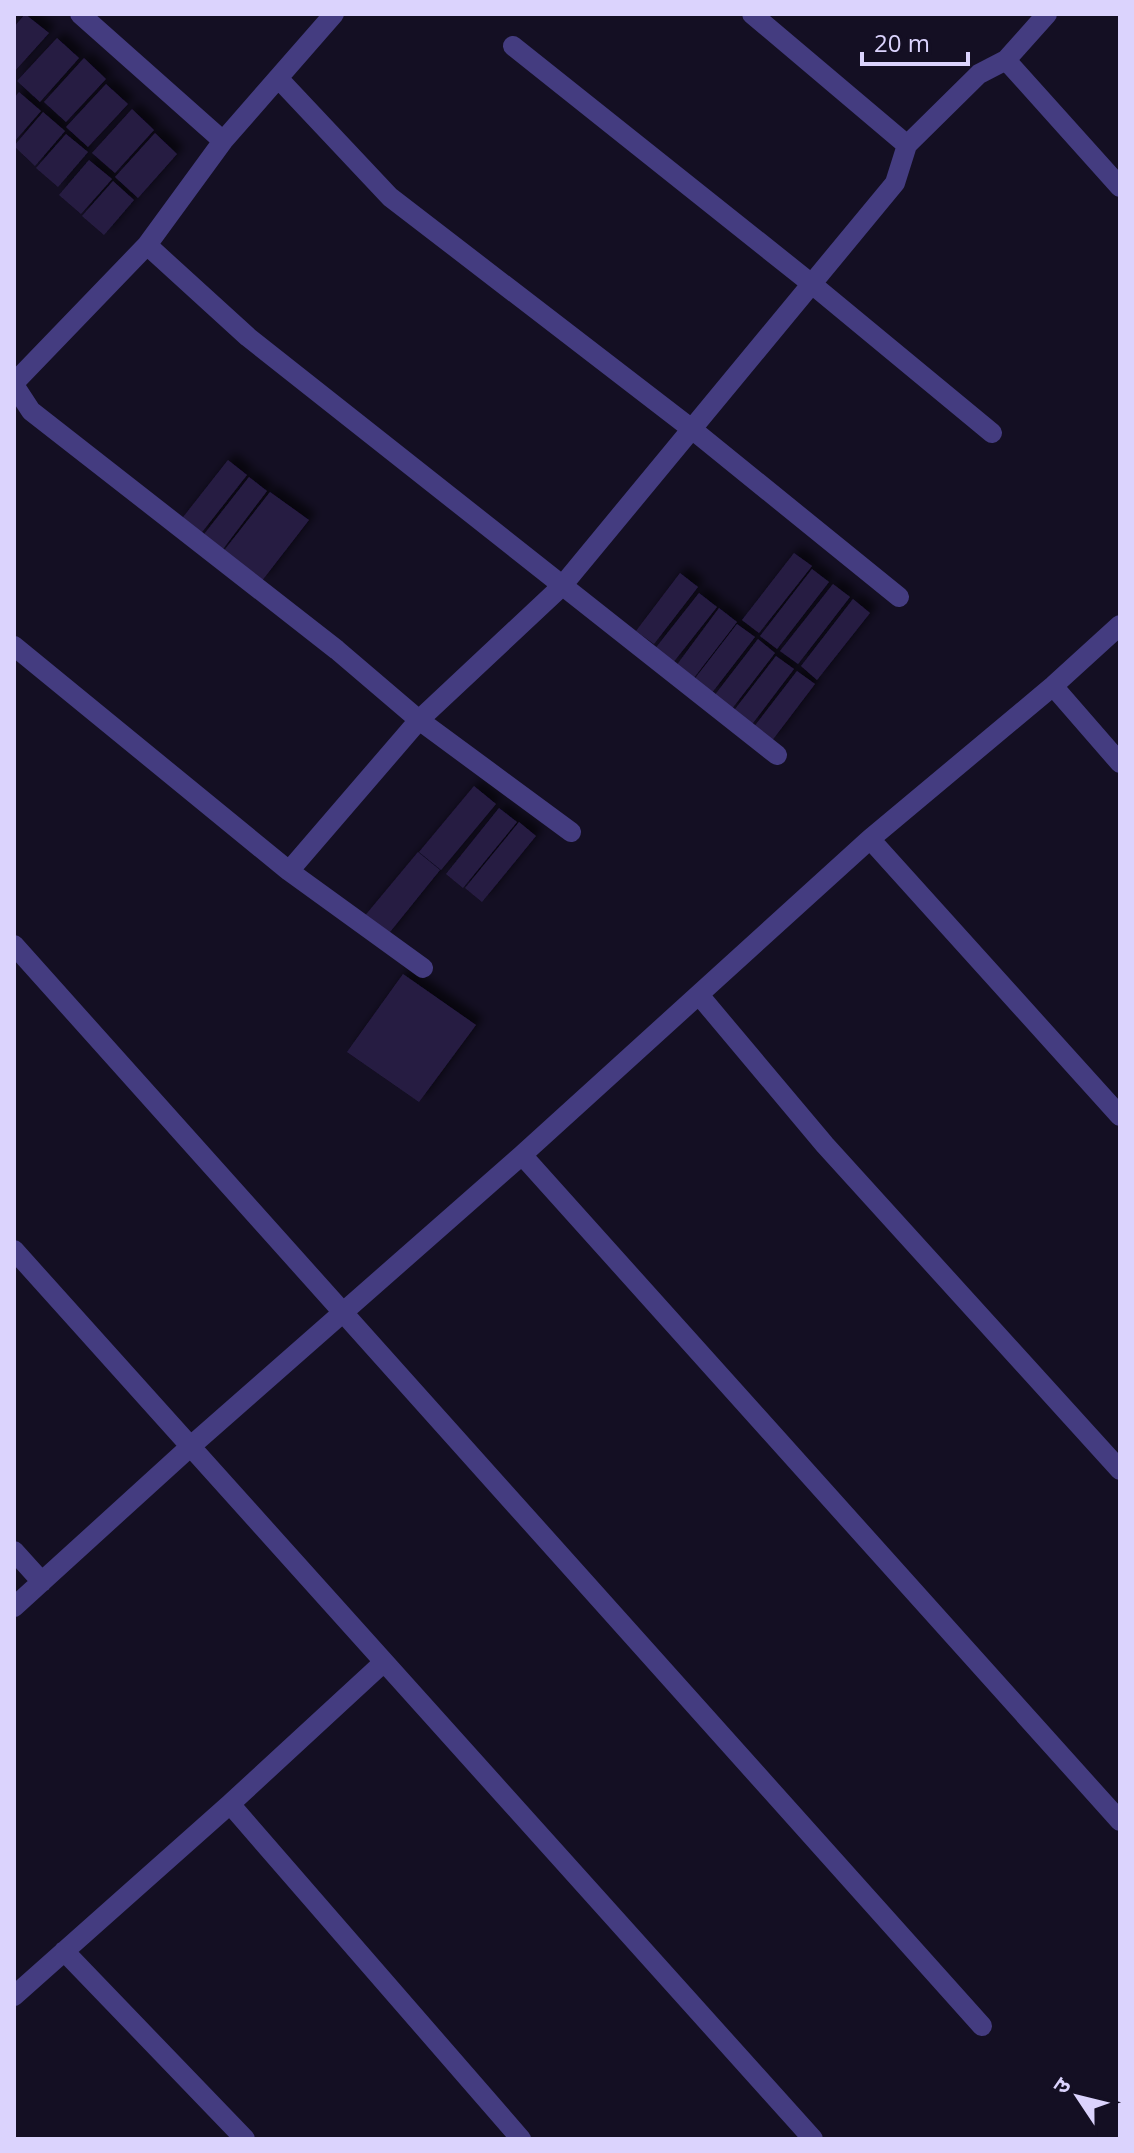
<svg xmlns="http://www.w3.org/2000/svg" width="1134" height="2153" font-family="'Open Sans','Noto Sans Devanagari',sans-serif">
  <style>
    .building { fill: #271c43; filter: url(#shadow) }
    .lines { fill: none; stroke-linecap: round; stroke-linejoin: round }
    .minor { stroke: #443c80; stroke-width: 20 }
  </style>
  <defs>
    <filter id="shadow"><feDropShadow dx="7" dy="-7" stdDeviation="4" flood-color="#0009"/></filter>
  </defs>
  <rect width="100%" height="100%" fill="#140f23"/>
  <path class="building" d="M25,14L49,33L14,72V27Z
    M57,38L79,58L40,102L17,81Z
    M84,58L106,79L66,122L44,102Z
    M106,84L128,104L88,147L66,127Z
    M19,92L41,111L14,142V98Z
    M132,109L154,130L115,173L92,153Z
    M43,112L65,131L35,166L14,146Z
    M155,133L177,154L138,198L115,177Z
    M66,134L88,152L58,187L36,168Z
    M89,160L112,179L81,214L59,195Z
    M113,181L134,200L104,235L82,216Z
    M228,460L247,475L199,536L180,521Z
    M249,477L267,491L220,553L201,538Z
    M270,492L309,520L261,582L222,553Z
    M794,553L812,566L759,633L742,620Z
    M812,569L829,582L777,649L760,636Z
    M680,573L698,587L654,644L636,631Z
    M833,584L850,597L798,664L780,651Z
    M699,593L717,607L672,664L654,650Z
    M853,599L870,613L817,680L801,666Z
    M719,608L737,622L693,679L676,666Z
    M737,624L755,637L711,694L693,681Z
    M758,639L775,653L731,710L714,696Z
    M776,656L794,669L750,727L732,713Z
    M797,671L815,684L771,742L753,728Z
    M474,786L496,804L441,870L419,852Z
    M499,808L517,822L463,888L446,874Z
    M519,822L536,836L482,902L465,888Z
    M418,852L440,870L386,937L363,918Z
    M403,974L476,1025L419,1102L347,1052Z"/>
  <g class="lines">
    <path class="minor" d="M80,14L223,141
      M752,14L907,145
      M513,46L813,285L992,433
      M1006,60L1120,187
      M278,78L390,197L693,430L899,597
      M147,245L248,337L777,755
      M14,383L147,245L223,141L334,14
      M14,385L31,411L337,650L419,720L571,832
      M14,646L289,871
      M1053,686L1120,763
      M870,839L1120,1116
      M14,945L982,2026
      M423,968L289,871L419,720L562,586L895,183L907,145L979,74L1006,60L1047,14
      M699,995L825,1145L1120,1470
      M522,1155L1120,1821
      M14,1250L813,2139
      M14,1551L42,1582
      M14,1607L191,1446L522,1155L870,839L1053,686L1120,625
      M230,1804L521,2139
      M64,1951L245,2139
      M14,1996L230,1804L384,1662"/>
  </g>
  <rect width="1134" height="2153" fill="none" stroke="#dbd3fd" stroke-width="32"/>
  <g transform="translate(1078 2097) rotate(305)" stroke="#140f23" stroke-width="6" paint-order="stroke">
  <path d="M0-6L14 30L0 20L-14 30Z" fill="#dbd3fd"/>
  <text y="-12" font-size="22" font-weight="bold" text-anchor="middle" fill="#dbd3fd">उ</text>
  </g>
  <path d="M862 52v12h106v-12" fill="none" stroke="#dbd3fd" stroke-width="4"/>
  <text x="874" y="52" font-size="24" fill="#dbd3fd" stroke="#140f23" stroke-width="6" paint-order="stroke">20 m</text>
</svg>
